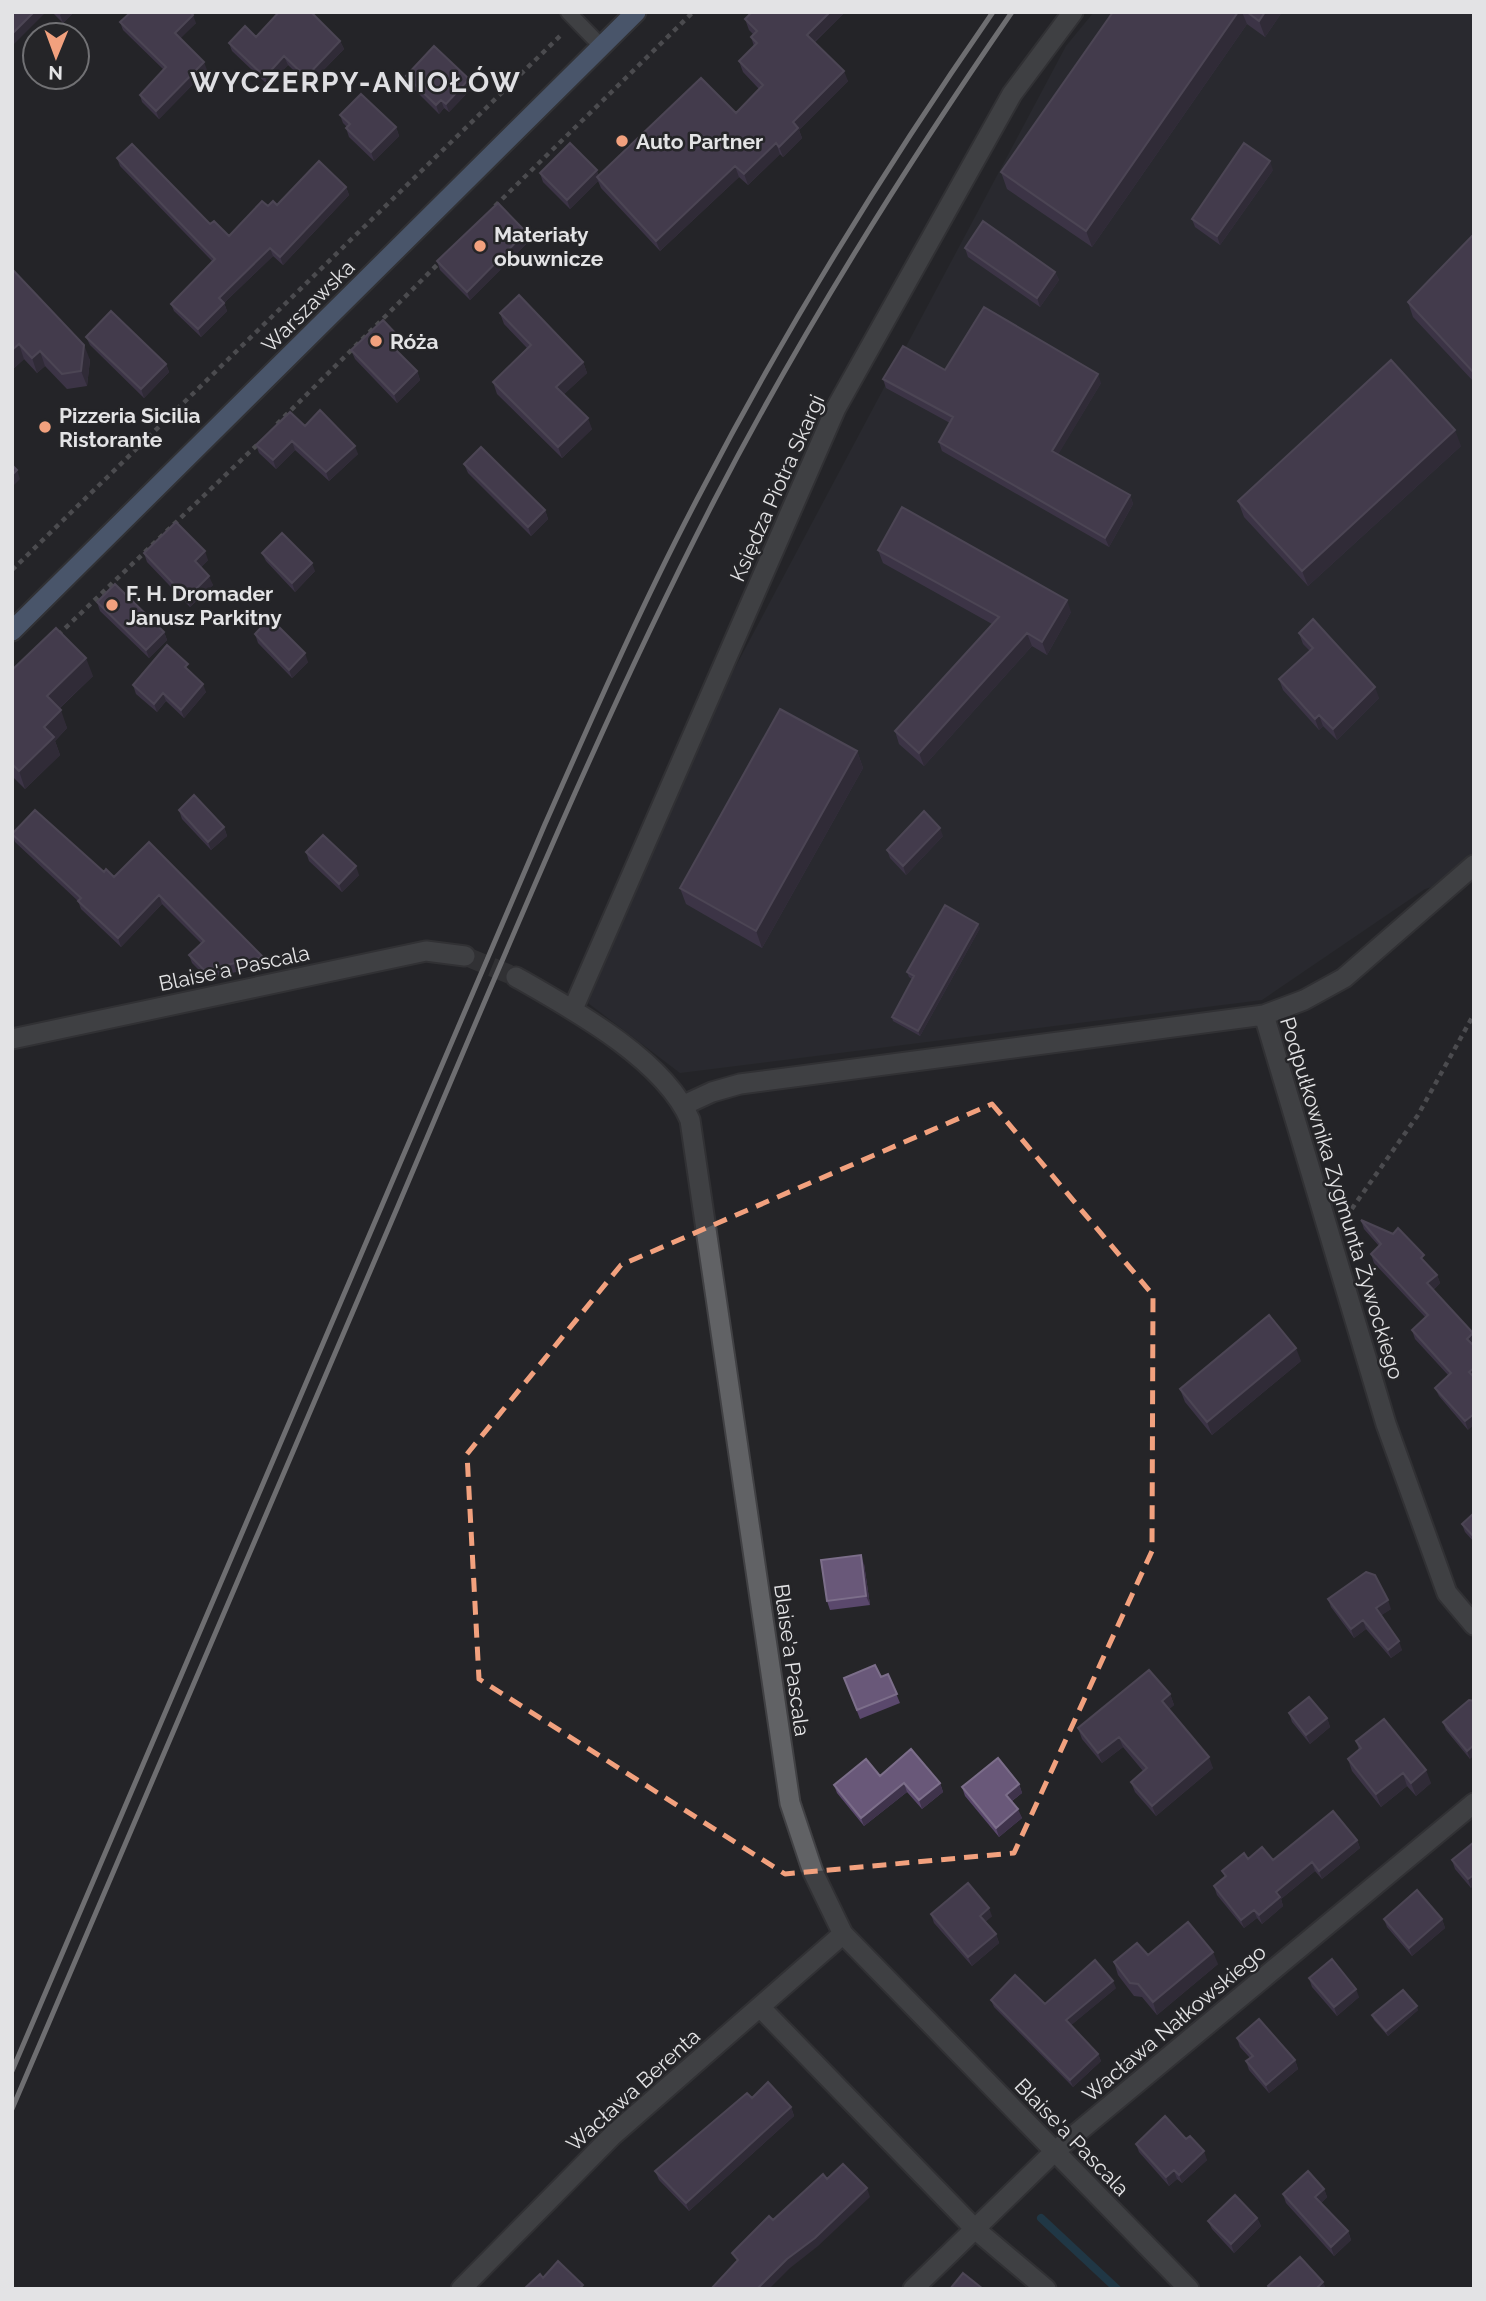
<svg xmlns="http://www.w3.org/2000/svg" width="1486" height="2301" font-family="Raleway,sans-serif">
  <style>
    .built { fill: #2f3038 }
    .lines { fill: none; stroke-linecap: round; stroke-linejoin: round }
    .stream { stroke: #1b4e68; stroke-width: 8 }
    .minor-tunnel { stroke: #424244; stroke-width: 19; stroke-dasharray: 19 10; stroke-linecap: butt }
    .service-casing { stroke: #414144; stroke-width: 18 }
    .minor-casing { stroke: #414144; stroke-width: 23 }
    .primary-casing { stroke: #414144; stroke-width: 23 }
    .path { stroke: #7b7b7e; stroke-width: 4.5; stroke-dasharray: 5 5; stroke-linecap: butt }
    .service { stroke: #616265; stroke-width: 14 }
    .minor { stroke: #616265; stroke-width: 19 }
    .primary { stroke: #7590ba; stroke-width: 19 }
    .rail { stroke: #c7c7c9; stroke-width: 5 }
    .wall { fill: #5a486c }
    .shaded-wall { fill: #3f334b }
    .building { fill: #695879; stroke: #7c6e8a; stroke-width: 2 }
    .marked { fill: none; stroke: #f2a17e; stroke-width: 5; stroke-dasharray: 14 9; stroke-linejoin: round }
    .poi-dot { fill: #f2a17e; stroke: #252528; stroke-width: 2.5 }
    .labels { text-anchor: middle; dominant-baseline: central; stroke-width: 5; stroke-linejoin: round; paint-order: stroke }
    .poi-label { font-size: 21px; font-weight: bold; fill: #e3e3e5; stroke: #252528; text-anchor: start }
    .street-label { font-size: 21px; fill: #e3e3e5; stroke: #252528 }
    .district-label { font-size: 28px; font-weight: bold; letter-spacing: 2px; fill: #dfdfe3; stroke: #252528 }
  </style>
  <rect width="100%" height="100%" fill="#252528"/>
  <path class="built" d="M1094,12H1474V875L1425,889L1262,1000L680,1073L588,1003L672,786L1066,46Z"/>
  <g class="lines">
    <path class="stream" d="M1041,2218L1117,2289"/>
    <path class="minor-tunnel" d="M465,956L516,977"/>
    <defs>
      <path id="service" d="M568,12L602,47"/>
      <path id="minor" d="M516,977C572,1009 664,1059 690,1120L790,1803L813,1872L843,1934L1189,2289
        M573,1009L836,408L1012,94L1073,12
        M1264,1015L1304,1000L1344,978L1474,865
        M12,1039L426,951L465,956
        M684,1105L712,1092L740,1084L1264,1015L1386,1424L1447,1593L1474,1625
        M760,2007L975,2229L1046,2289
        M461,2289L613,2135L843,1934
        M913,2289L1054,2152L1474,1803"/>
      <path id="primary" d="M12,631L636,12"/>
    </defs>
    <use href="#service" class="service-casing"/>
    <use href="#minor" class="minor-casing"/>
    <use href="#primary" class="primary-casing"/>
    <path class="path" d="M495,206L693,12
      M277,424L442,260
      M12,570L563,33
      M58,635L259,443
      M1346,1217L1418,1115L1474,1014"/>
    <use href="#service" class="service"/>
    <use href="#minor" class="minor"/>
    <use href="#primary" class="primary"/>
    <path class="rail" d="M12,2071L545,824C595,711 645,597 703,488C789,323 887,165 993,12
      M12,2109C141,1808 270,1507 398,1206C499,969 596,730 714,501C802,331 903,170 1012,12"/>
  </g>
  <path class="wall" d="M52,12H74L63,23Z
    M752,12H845L815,42L848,81L799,130L802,138L783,157L780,154L748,185L739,177L660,251L601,188L598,181L570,209L543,182L540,173L599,176L736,113L759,89L743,72L739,61L754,46L751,37L753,34L749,30L745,19Z
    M1113,12H1282L1265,37L1247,24L1092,247L1007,189L1001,172Z
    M120,22L196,23L180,38L207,70L159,119L142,102L140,95L164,70L123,30Z
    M256,37L340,41L344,49L309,85L288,65L268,85L232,51L229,43Z
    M406,76L469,79L472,88L449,112L444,108L439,114L409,84Z
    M340,115L396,127L399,136L374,161L349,137L346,128L347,127L343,123Z
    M117,158L210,224L229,236L268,206L277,205L346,187L349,195L283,265L273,256L224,303L227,311L201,337L174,311L171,304L212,261L120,166Z
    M1273,170L1220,245L1195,227L1192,219Z
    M526,232L529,241L470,300L440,270L437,261Z
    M1474,234V382L1413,317L1408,302Z
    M965,248L1055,272L1059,280L1040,307L968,257Z
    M12,269L90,360L87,386L67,389L45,366L37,373L24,359L12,370Z
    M500,313L583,362L587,373L564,394L592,429L562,458L497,394L493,382L527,348L504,324Z
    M86,337L166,364L169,372L144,398L90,345Z
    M401,345L396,350L417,371L420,380L397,403L355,359L351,350Z
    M945,370L1101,383L1058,454L1130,495L1133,504L1109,547L942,451L939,442L950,423L886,388L883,379Z
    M305,426L358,454L329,481L295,450L276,469L259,453L256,445Z
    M1461,446L1308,586L1244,517L1238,501Z
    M464,464L545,510L548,519L531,536L468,473Z
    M878,550L1071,612L1047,655L1032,646L924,766L899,744L895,731L992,624L883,563Z
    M144,553L208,560L201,567L213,585L190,607L147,562Z
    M262,553L315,571L295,592L266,561Z
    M97,602L164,632L167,640L149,658L100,611Z
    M1299,633L1379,698L1337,740L1323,726L1319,730L1283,690L1279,679L1310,651L1303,644Z
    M255,634L308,662L292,678L258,643Z
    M12,670L93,676L59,709L67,728L55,741L60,755L25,789L12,776Z
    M190,673L206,692L184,718L166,701L157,712L136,694L133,685Z
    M857,751L863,768L762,948L686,904L680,888Z
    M179,810L224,827L227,836L211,850L182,819Z
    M12,833L114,877L149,842L263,957L266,966L207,978L192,963L189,955L201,943L162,904L121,947L81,909L78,901L15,842Z
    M943,836L906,875L890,858L887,850Z
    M306,852L359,875L342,892L309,861Z
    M980,928L920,1036L893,1021L892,1017L912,979L909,977L907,972Z
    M1361,1220L1427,1264L1437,1275L1440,1283L1433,1290L1474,1336L1468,1430L1439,1396L1435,1388L1448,1375L1415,1339L1412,1330L1426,1318L1374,1263L1371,1254L1379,1246L1364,1229Z
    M1301,1361L1212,1435L1185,1402L1180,1389Z
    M1474,1513V1542L1465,1532L1462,1524Z
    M864,1564L870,1605L830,1610L827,1601Z
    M1328,1599L1391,1609L1381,1615L1402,1650L1391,1658L1366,1629L1354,1638L1331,1607Z
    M888,1674L900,1703L860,1719L844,1678L881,1677Z
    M1170,1694L1174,1705L1169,1709L1213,1768L1156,1816L1135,1792L1131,1782L1143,1771L1123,1747L1102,1763L1082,1739L1078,1728Z
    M1469,1700L1470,1759L1446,1730L1443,1722Z
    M1289,1713L1327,1718L1330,1727L1310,1744L1292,1722Z
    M1356,1741L1431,1783L1416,1796L1407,1786L1381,1807L1352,1771L1348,1759L1359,1750Z
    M880,1776L940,1783L943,1792L922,1809L907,1792L864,1826L837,1793L834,1785Z
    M1019,1784L1022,1793L1012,1801L1022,1818L999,1837L965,1796L962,1787Z
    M1357,1840L1360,1848L1322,1879L1315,1871L1281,1899L1283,1906L1262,1924L1257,1918L1244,1928L1217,1895L1214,1886L1225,1877L1222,1871L1248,1859L1273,1860Z
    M1474,1842L1471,1888L1455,1869L1452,1860Z
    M931,1914L992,1916L985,1922L996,1934L999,1943L972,1966L934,1923Z
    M1384,1919H1442L1445,1928L1412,1956L1387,1927Z
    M1148,1955L1218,1964L1157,2015L1142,1997L1134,1996L1118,1975L1114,1962Z
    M1309,1978L1359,1997L1337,2016L1312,1987Z
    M1116,1988L1071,2025L1098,2054L1101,2061L1073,2087L994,2007L991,2000L1045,2004Z
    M1418,2010L1388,2036L1374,2020L1372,2015Z
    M1237,2038L1295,2060L1298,2069L1269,2093L1249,2070L1246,2061L1250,2058L1240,2047Z
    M752,2098L791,2107L794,2116L689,2211L659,2180L655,2171Z
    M1186,2139L1207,2160L1182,2183L1177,2179L1169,2186L1139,2152L1136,2144Z
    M1324,2189L1327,2197L1321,2203L1348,2231L1351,2240L1334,2256L1286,2203L1283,2194Z
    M1257,2218L1261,2226L1234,2253L1212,2229L1208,2221Z"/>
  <path class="shaded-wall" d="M34,12H46L12,46V34Z
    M63,12H74L63,23L60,15Z
    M830,12H845L811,45L807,35Z
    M1238,12H1242L1247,24L1092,247L1086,231Z
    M1265,12H1282L1265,37L1259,21Z
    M193,15L196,23L178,41L175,33Z
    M340,41L344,49L309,85L306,77Z
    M284,56L288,65L268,85L265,77Z
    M204,62L207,70L159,119L156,111Z
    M844,71L848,81L799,130L802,138L783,157L779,147L793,122Z
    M469,79L472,88L449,112L446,104Z
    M441,100L444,108L439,114L436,105Z
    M396,127L399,136L374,161L371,152Z
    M776,143L780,154L748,185L744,174Z
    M1270,161L1273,170L1220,245L1217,236Z
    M735,166L739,177L660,251L656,241Z
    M597,170L600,179L597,177L598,181L570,209L567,200Z
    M346,187L349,195L283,265L280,257Z
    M526,232L529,241L470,300L467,292Z
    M270,248L273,256L224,303L227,311L201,337L198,329L219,298Z
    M1055,272L1059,280L1040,307L1037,298Z
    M398,336L401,345L393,352L390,344Z
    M19,344L24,359L12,370V350Z
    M84,345L90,360L87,386L81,371Z
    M40,351L45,366L37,373L32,358Z
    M583,362L587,373L560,398L556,387Z
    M166,364L169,372L144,398L141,389Z
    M417,371L420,380L397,403L394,394Z
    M1098,374L1101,383L1055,460L1052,451Z
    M588,418L592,429L562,458L558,447Z
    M1455,430L1461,446L1308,586L1302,571Z
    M292,441L295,450L276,469L273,460Z
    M355,446L358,454L329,481L326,472Z
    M17,470L20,479L12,487V475Z
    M1130,495L1133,504L1109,547L1105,538Z
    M545,510L548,519L531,536L528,527Z
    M205,551L208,560L198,570L195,561Z
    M312,563L315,571L295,592L292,583Z
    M209,576L213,585L190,607L187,598Z
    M1067,600L1071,612L1047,655L1042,642Z
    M164,632L167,640L149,658L146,650Z
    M1027,633L1032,646L924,766L919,753Z
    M305,653L308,662L292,678L289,670Z
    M86,658L93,676L53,714L47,696Z
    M203,684L206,692L184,718L181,710Z
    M1375,687L1379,698L1337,740L1333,729Z
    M163,693L166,701L157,712L154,704Z
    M61,710L67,728L55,741L60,755L25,789L19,771L44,727Z
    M1319,715L1323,726L1319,730L1315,719Z
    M857,751L863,768L762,948L756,931Z
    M224,827L227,836L211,850L208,842Z
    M940,828L943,836L906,875L903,866Z
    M356,866L359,875L342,892L339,884Z
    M159,895L162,904L121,947L118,938Z
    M978,924L980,928L920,1036L918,1031Z
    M1437,1275L1440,1283L1430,1292L1427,1283Z
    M1473,1333L1474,1344L1470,1347L1467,1339Z
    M1296,1348L1301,1361L1212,1435L1207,1422Z
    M1474,1414V1425L1468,1430L1465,1421Z
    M861,1555L864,1564L870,1605L866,1596Z
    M1388,1600L1391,1609L1379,1617L1376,1608Z
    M1363,1620L1366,1629L1354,1638L1351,1629Z
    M1399,1641L1402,1650L1391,1658L1388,1650Z
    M1170,1694L1174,1705L1166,1712L1162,1701Z
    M1327,1718L1330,1727L1310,1744L1306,1735Z
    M1119,1737L1123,1747L1102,1763L1098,1753Z
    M1474,1745V1756L1470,1759L1467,1751Z
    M1209,1757L1213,1768L1156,1816L1152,1806Z
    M1426,1770L1431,1783L1416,1796L1411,1783Z
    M1403,1773L1407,1786L1381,1807L1376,1794Z
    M904,1783L907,1792L864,1826L861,1818Z
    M940,1783L943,1792L922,1809L919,1800Z
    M1019,1784L1022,1793L1009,1803L1006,1795Z
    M1018,1809L1022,1818L999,1837L996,1828Z
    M1357,1840L1360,1848L1322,1879L1319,1871Z
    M1312,1862L1315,1871L1281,1899L1283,1906L1262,1924L1259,1915L1276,1892Z
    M1474,1875V1886L1471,1888L1468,1879Z
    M989,1908L992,1916L983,1924L980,1916Z
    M1254,1910L1257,1918L1244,1928L1241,1920Z
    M1442,1919L1445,1928L1412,1956L1409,1948Z
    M996,1934L999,1943L972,1966L968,1957Z
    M1213,1952L1218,1964L1157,2015L1153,2002Z
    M1113,1981L1116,1988L1069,2027L1066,2020Z
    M1356,1989L1359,1997L1337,2016L1334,2007Z
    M1417,2006L1418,2010L1388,2036L1386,2031Z
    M1098,2054L1101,2061L1073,2087L1070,2080Z
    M1295,2060L1298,2069L1269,2093L1266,2085Z
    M791,2107L794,2116L689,2211L686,2203Z
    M1204,2151L1207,2160L1182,2183L1179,2175Z
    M1174,2170L1177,2179L1169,2186L1166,2177Z
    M867,2188L870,2197L818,2246L790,2268L769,2289H757L787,2259Z
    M1324,2189L1327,2197L1318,2206L1315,2197Z
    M1257,2218L1261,2226L1234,2253L1231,2244Z
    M1348,2231L1351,2240L1334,2256L1331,2247Z
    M1323,2282L1326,2289H1316Z"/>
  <path class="building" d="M12,12H34L12,34Z
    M131,12H190L193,15L175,33L204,62L156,111L140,95L166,67L120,22Z
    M279,12H311L340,41L306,77L284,56L265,77L229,43L245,26L256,37Z
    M752,12H830L807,35L844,71L793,122L798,128L779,147L776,143L744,174L735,166L656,241L597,177L701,78L736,113L763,85L739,61L757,43L751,37L757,31L745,19Z
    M1113,12H1238L1086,231L1001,172Z
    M1247,12H1265L1259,21Z
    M434,46L469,79L446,104L441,100L436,105L406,76Z
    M361,94L396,127L371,152L346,128L350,124L340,115Z
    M570,143L597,170L567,200L540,173Z
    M1244,143L1270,161L1217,236L1192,219Z
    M132,144L210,224L214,221L229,236L262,201L268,206L273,201L277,205L319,161L346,187L280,257L270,248L219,298L224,303L198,329L171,304L215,259L117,158Z
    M498,203L526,232L467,292L437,261Z
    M983,221L1055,272L1037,298L965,248Z
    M1474,234V373L1408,302Z
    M12,269L84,345L81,371L62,374L40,351L32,358L19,344L12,350Z
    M519,295L583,362L556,387L588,418L558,447L493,382L531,345L500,313Z
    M984,307L1098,374L1052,451L1130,495L1105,538L939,442L953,417L883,379L903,346L945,370Z
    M111,311L166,364L141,389L86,337Z
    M383,320L398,336L390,344L417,371L394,394L351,350Z
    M1391,360L1455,430L1302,571L1238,501Z
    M320,410L355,446L326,472L292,441L273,460L256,445L290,412L305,426Z
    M481,447L545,510L528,527L464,464Z
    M12,465L17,470L12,475Z
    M902,507L1067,600L1042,642L1027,633L919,753L895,731L999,617L878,550Z
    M176,522L205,551L195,561L209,576L187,598L144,553Z
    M282,533L312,563L292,583L262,553Z
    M115,584L164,632L146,650L97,602Z
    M270,618L305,653L289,670L255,634Z
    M1313,619L1375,687L1333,729L1319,715L1315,719L1279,679L1313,648L1299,633Z
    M56,628L86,658L47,696L61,710L44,727L54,737L19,771L12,764V670Z
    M167,645L188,664L185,667L203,684L181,710L163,693L154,704L133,685Z
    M780,709L857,751L756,931L680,888Z
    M194,795L224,827L208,842L179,810Z
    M35,810L104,872L106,869L114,877L149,842L263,957L204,970L189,955L204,941L159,895L118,938L78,901L81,898L12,834Z
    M924,811L940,828L903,866L887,850Z
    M323,835L356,866L339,884L306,852Z
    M945,905L978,924L918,1031L892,1017L914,976L907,972Z
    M1361,1220L1393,1234L1398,1228L1424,1255L1421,1258L1437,1275L1427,1283L1473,1333L1467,1339L1474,1346V1368L1469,1372L1474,1377V1414L1465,1421L1435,1388L1451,1373L1412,1330L1428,1315L1371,1254L1381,1244Z
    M1269,1315L1296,1348L1207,1422L1180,1389Z
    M1474,1513V1537L1462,1524Z
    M861,1555L866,1596L827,1601L821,1560Z
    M1366,1572L1375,1575L1388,1600L1376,1608L1399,1641L1388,1650L1363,1620L1351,1629L1328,1599Z
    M875,1665L881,1677L888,1674L897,1694L857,1710L844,1678Z
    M1149,1670L1170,1694L1162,1701L1209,1757L1152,1806L1131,1782L1147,1768L1119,1737L1098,1753L1078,1728Z
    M1309,1697L1327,1718L1306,1735L1289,1713Z
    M1469,1700L1474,1701V1745L1467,1751L1443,1722Z
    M1384,1719L1426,1770L1411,1783L1403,1773L1376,1794L1348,1759L1361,1748L1356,1741Z
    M911,1749L940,1783L919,1800L904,1783L861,1818L834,1785L866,1759L880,1776Z
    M998,1758L1019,1784L1006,1795L1018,1809L996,1828L962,1787Z
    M1333,1811L1357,1840L1319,1871L1312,1862L1276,1892L1280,1897L1259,1915L1254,1910L1241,1920L1214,1886L1226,1876L1222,1871L1244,1853L1248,1859L1262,1847L1273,1860Z
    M1474,1842V1875L1468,1879L1452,1860Z
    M968,1883L989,1908L980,1916L996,1934L968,1957L931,1914Z
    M1417,1890L1442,1919L1409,1948L1384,1919Z
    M1188,1922L1213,1952L1153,2002L1138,1984L1130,1983L1114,1962L1137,1943L1148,1955Z
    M1332,1959L1356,1989L1334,2007L1309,1978Z
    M1095,1960L1113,1981L1066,2020L1098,2054L1070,2080L991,2000L1015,1975L1045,2004Z
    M1403,1990L1417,2006L1386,2031L1372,2015Z
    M1259,2019L1295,2060L1266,2085L1246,2061L1253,2056L1237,2038Z
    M768,2082L791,2107L686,2203L655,2171L747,2093L752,2098Z
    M1165,2116L1186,2139L1190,2136L1204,2151L1179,2175L1174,2170L1166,2177L1136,2144Z
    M843,2164L867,2188L815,2238L787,2259L757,2289H711L738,2260L732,2253L769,2216L773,2220L823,2174L827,2179Z
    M1308,2171L1324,2189L1315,2197L1348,2231L1331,2247L1283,2194Z
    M1235,2195L1257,2218L1231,2244L1208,2221Z
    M1300,2257L1323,2282L1316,2289H1270L1268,2286Z
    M558,2261L583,2285L579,2289H524L540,2274L543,2278Z
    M963,2273L983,2289H950Z"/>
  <path d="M0 0H1486V2301H0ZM992,1104L1153,1295L1152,1551L1014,1853L785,1874L479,1679L467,1454L621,1265Z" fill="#252528" fill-opacity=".55" fill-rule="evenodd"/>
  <path class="marked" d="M992,1104L1153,1295L1152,1551L1014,1853L785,1874L479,1679L467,1454L621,1265Z"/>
  <g class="poi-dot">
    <circle cx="622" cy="141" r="7"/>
    <circle cx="480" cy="246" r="7"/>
    <circle cx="376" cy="341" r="7"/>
    <circle cx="45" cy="427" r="7"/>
    <circle cx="112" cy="605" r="7"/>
  </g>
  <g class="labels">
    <g class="poi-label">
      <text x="636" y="141">Auto Partner</text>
      <text x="494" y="234">Materiały<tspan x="494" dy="24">obuwnicze</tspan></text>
      <text x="390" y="341">Róża</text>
      <text x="59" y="415">Pizzeria Sicilia<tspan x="59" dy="24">Ristorante</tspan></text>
      <text x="126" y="593">F. H. Dromader<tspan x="126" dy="24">Janusz Parkitny</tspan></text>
    </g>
    <g class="street-label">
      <text transform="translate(308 306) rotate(-45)">Warszawska</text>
      <text transform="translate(777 488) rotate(-66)">Księdza Piotra Skargi</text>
      <text transform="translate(234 968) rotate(-12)">Blaise'a Pascala</text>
      <text transform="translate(1342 1198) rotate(73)">Podpułkownika Zygmunta Żywockiego</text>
      <text transform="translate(792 1660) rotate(82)">Blaise'a Pascala</text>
      <text transform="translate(1174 2023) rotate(-40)">Wacława Nałkowskiego</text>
      <text transform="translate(633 2090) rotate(-42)">Wacława Berenta</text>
      <text transform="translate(1072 2137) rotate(46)">Blaise'a Pascala</text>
    </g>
    <g class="district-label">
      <text x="356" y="82">WYCZERPY-ANIOŁÓW</text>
    </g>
  </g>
  <rect width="1486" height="2301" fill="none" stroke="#e3e3e5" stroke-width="28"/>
  <g transform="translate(56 56) rotate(181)"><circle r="33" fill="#252528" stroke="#717174" stroke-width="2"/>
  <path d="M0-5L12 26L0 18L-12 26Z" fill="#f2a17e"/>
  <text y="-10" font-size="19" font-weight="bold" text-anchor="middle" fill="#e3e3e5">N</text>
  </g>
</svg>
